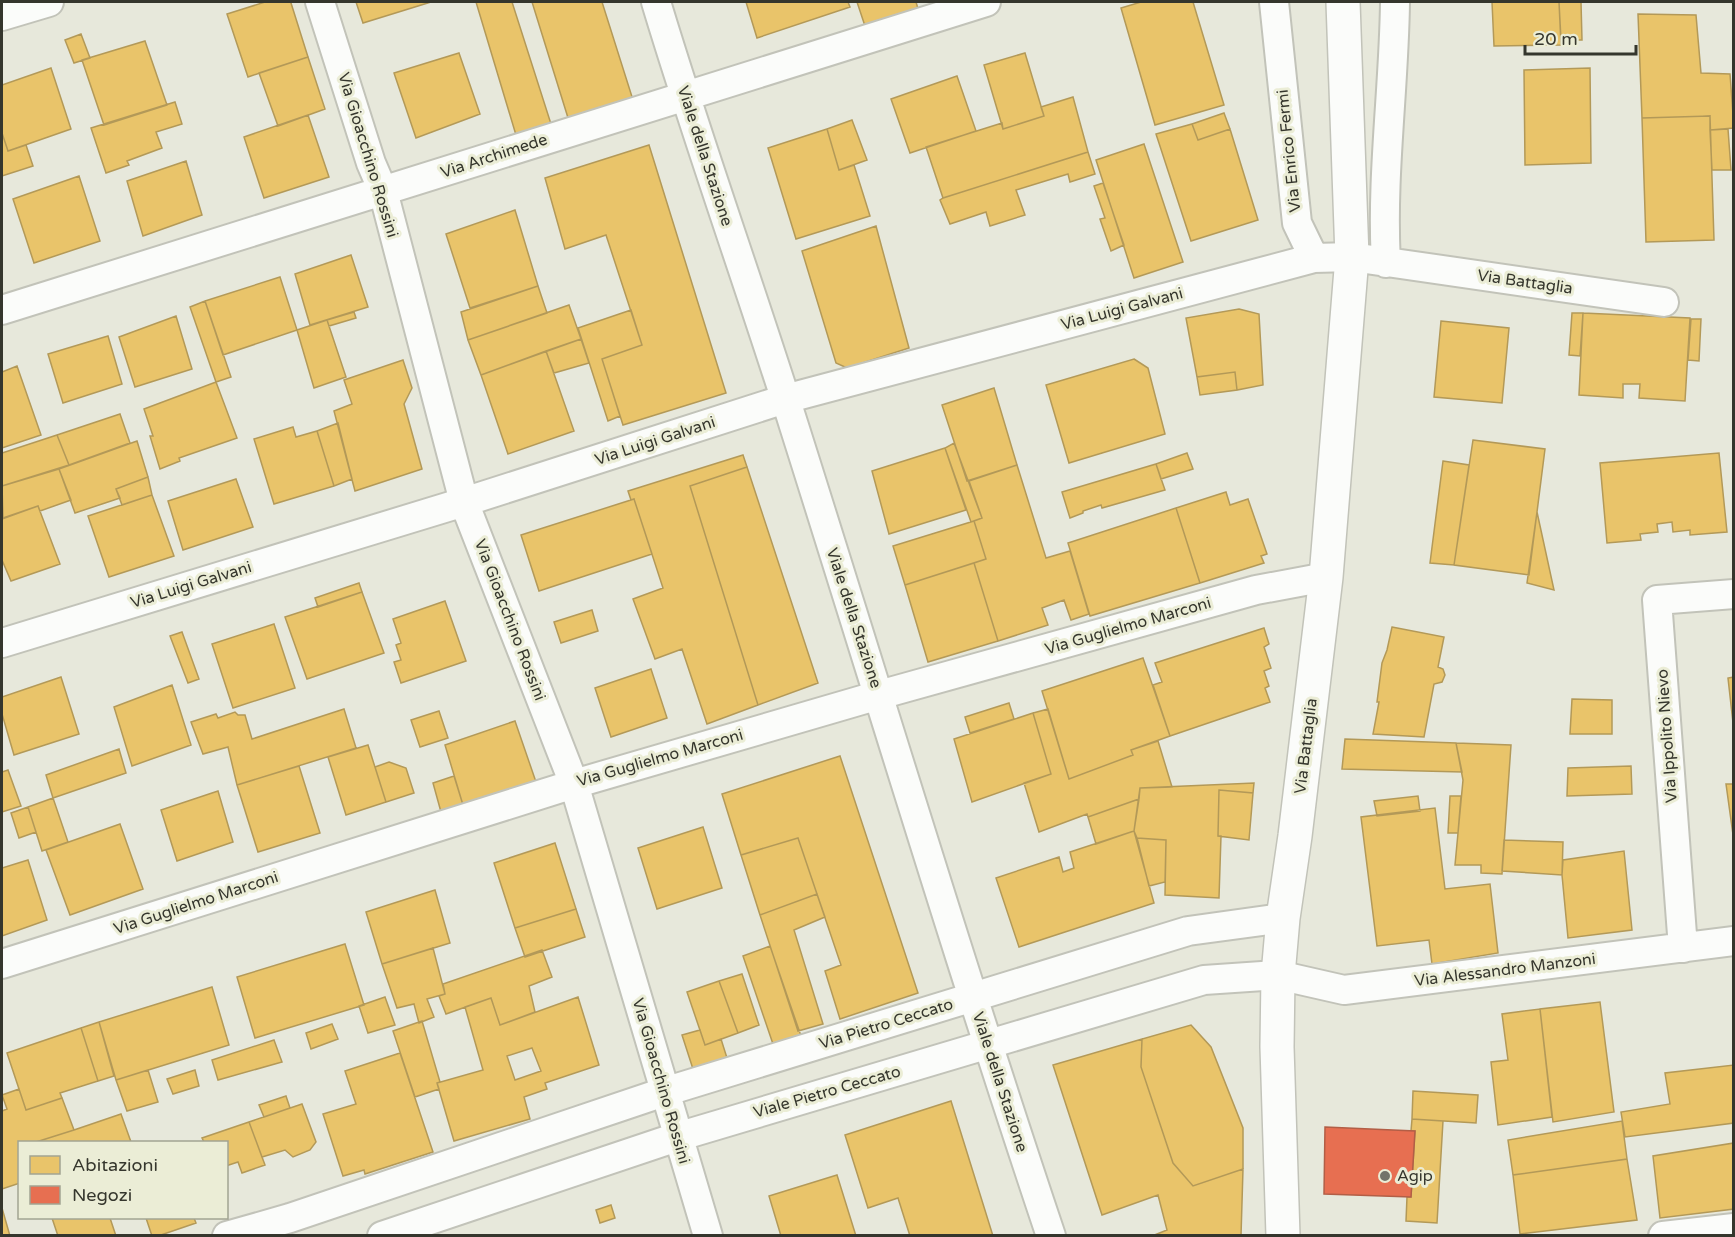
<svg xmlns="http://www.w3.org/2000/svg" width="1735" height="1237" font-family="'Varela Round',sans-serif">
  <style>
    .homes { fill: #e9c46a; stroke: #b39958; stroke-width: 1.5; fill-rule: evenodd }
    .shops { fill: #e76f51; stroke: #b25e46; stroke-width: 1.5 }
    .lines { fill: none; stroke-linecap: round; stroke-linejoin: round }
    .street-casing { stroke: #c2c3b9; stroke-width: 32 }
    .secondary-casing { stroke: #c2c3b9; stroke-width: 36 }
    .street { stroke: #fbfcfa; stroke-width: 28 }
    .secondary { stroke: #fbfcfa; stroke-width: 33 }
    .poi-dot { fill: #73746a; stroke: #ebedd6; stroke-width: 2 }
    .labels { text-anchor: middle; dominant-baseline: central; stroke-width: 6; stroke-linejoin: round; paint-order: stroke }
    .street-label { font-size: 16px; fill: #35362d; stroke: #ebedd6 }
    .poi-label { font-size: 16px; fill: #35362d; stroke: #ebedd6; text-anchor: start }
  </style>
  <rect width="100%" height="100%" fill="#e7e8db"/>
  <path class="homes" d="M265,2H290L291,3L308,57L248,77L227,14Z
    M356,2H431L363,23Z
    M476,2H512L551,124L516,135Z
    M532,2H602L633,100L569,121Z
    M746,2H848L850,7L757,38Z
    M857,2H916L919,12L866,29Z
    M1141,2H1193L1224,105L1155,125L1121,8Z
    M1492,2H1559L1561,45L1494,46Z
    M1559,2H1581L1582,40H1561Z
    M1638,14L1696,15L1701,73L1730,74L1734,128L1710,130V116L1642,118Z
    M81,34L90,58L74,63L65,40Z
    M145,41L167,105L104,125L82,60Z
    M459,53L480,114L416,138L394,73Z
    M1025,53L1044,116L1003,129L984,65Z
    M308,57L325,109L278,126L259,73Z
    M51,68L71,129L8,151L2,133V85Z
    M1590,68L1591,163L1525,165L1524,70Z
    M957,76L976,131L910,153L891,99Z
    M1073,97L1088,152L943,198L926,147L1002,123L1003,129L1044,116L1041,107Z
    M175,102L182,124L156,132L162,148L127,161L129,165L106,173L91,128Z
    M1224,113L1230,129L1198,140L1192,124Z
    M308,115L329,177L264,198L244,137Z
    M1710,116L1714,240L1646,242L1642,118Z
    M852,120L867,160L839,170L827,129Z
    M1192,124L1198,140L1230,129L1258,220L1191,241L1156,134Z
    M827,129L839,170L854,165L870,216L796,239L768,148Z
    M1728,129L1731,170H1712L1710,130Z
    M2,133L8,151L26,145L33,166L2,176Z
    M1144,144L1183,262L1134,278L1096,160Z
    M649,145L726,393L623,425L602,359L642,345L606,235L565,249L545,178Z
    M1088,152L1095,174L1070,182L1068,174L1016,190L1025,215L990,226L986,212L950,224L940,200L943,198Z
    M186,161L202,215L143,236L127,181Z
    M79,176L100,241L34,263L13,199Z
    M1103,183L1124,245L1111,251L1100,219L1105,218L1094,186Z
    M515,210L538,286L470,308L446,234Z
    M876,226L909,348L847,368L836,363L802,251Z
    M351,255L368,307L310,325L295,274Z
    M280,277L297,330L223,355L205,301Z
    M538,286L547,313L468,340L461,312Z
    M205,301L231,377L216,382L190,307Z
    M569,305L581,339L481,375L468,340Z
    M1239,309L1259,314L1263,385L1237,390L1235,372L1197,377L1186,318Z
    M631,310L642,345L602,359L620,416L608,421L578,328Z
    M354,312L356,318L329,326L327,320Z
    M1572,313H1583L1580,356L1569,355Z
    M1583,313L1690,318L1685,401L1639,398L1640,384H1623V398L1579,395Z
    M176,316L192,369L135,387L119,337Z
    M1691,319H1701L1699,361L1688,360Z
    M327,320L346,377L314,388L297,330Z
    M1441,321L1509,328L1502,403L1434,397Z
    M108,336L122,384L63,403L48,354Z
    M581,339L589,363L554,373L546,351Z
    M546,351L574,431L508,454L481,375Z
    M1134,359L1148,368L1165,434L1069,463L1046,385Z
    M403,360L412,388L404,404L422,469L355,491L334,411L352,404L344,380Z
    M17,366L41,435L2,448V372Z
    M1235,372L1237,390L1200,395L1197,377Z
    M216,382L237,438L179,458L180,461L160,469L150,436H153L144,409Z
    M994,388L1017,465L967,481L942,405Z
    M120,414L130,443L69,465L57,435Z
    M338,423L352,479L334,486L317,431Z
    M293,427L296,437L317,431L334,486L274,504L254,439Z
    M57,435L69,465L2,486V453Z
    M1473,440L1545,449L1529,575L1454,565Z
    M137,441L148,477L116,489L120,498L75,513L59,469Z
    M954,443L982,518L971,522L945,448Z
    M945,448L966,510L889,534L872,471Z
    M1187,453L1193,469L1161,479L1156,464Z
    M1719,453L1727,532L1690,535V530L1673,532L1672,522L1657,524L1658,532L1640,534L1641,540L1607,543L1600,463Z
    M743,455L747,467L690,486L758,705L707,724L682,649L655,659L633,599L663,588L634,499L631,500L628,491Z
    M1443,461L1469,465L1454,565L1430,563Z
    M1156,464L1165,490L1102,508L1101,505L1083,511V513L1070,518L1062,492Z
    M1017,465L1046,558L1070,551L1089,614L1071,620L1064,600L1042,608L1048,625L998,641L974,563L986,559L974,521L982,518L969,481Z
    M747,467L818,683L758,705L690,486Z
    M59,469L71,500L40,511L38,506L3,518L2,486Z
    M148,477L152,495L122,505L116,489Z
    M236,479L253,527L183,550L168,501Z
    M1226,492L1230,505L1248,499L1267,554L1261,556L1264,563L1200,583L1176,508Z
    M152,495L174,556L109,577L88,516Z
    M634,499L652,554L539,591L521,535Z
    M38,506L60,564L11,581L2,560V519Z
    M1176,508L1200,583L1090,616L1068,543Z
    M1537,512L1554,590L1527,583Z
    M974,521L986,559L905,585L893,546Z
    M974,563L998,641L928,662L905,585Z
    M359,583L362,592L318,607L315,598Z
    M362,592L384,653L307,679L285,617Z
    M445,601L466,661L401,683L394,662L401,660L396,645L401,643L393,619Z
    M592,610L598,631L561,643L554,622Z
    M274,624L295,688L233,708L212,644Z
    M1392,627L1444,637L1438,667L1443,669L1445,675L1442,682L1434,684L1424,737L1373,734L1379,702H1377L1382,663L1387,650Z
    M1264,628L1269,644L1264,647L1271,668L1264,671L1269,686L1265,688L1270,702L1170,736L1153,685L1162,682L1155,663Z
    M182,632L199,679L188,683L170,636Z
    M1143,658L1170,736L1131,750L1133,755L1069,779L1042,691Z
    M651,669L667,718L611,737L595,688Z
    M61,677L79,734L14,755L2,714V697Z
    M1734,677V732L1728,678Z
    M172,685L191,745L132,766L114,707Z
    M1572,699L1612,700V734H1570Z
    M1009,703L1014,719L970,733L965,717Z
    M344,709L356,748L237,785L228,747L203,754L191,722L216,714L218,718L235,712L238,715H245L252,739Z
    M1048,709L1069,779L1133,755L1131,750L1158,741L1172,787L1140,788L1139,799L1088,817L1087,814L1039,832L1024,783L1051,774L1033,713Z
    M439,711L448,738L420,747L411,720Z
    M1033,713L1051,774L972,802L954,739Z
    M515,721L536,782L463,805L445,745Z
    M1345,739L1456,743L1462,772L1342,769Z
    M1456,743L1511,745L1502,874L1481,873V865H1455L1463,780Z
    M368,745L386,802L346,815L328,757Z
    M119,749L126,773L53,798L46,775Z
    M840,756L918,993L840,1019L825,971L841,965L798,838L741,855L722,794Z
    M389,762L406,768L414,793L386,802L375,767Z
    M299,766L320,833L258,852L237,785Z
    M1631,766L1632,794L1567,796L1568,768Z
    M8,770L21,806L2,812V772Z
    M454,776L463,805L441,812L433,783Z
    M1254,783L1253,793L1219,790L1218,836H1221L1219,898L1165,895L1166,840L1137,838L1134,831L1140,788Z
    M1726,784H1734V842Z
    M1219,790L1253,793L1249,840L1218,836Z
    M218,791L233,842L177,861L161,810Z
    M1418,796L1420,811L1377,816L1374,801Z
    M1450,796H1461L1458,833H1448Z
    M53,798L68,842L42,851L28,807Z
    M1139,799L1134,831L1096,844L1088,817Z
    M28,807L36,832L19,838L11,813Z
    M1435,808L1445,889L1490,884L1498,953L1432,964L1429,940L1377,946L1361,817Z
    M120,824L143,889L70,915L46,850Z
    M703,827L722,888L657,909L638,848Z
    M1134,831L1154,903L1019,947L996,878L1059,857L1063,872L1074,868L1070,852Z
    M798,838L817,894L760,915L741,855Z
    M1137,838L1166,840L1165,882L1149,886Z
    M1504,840L1563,842L1562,875L1502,871Z
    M555,843L576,909L515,928L494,863Z
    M1624,851L1632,930L1568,938L1562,875L1563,860Z
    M28,860L47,920L2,936V868Z
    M435,890L450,943L382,964L366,912Z
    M817,894L825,917L794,930L823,1024L798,1031L760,915Z
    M576,909L585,937L525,957L515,928Z
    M345,944L364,1005L255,1038L237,977Z
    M770,946L801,1036L773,1044L743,956Z
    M433,948L445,994L427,999L434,1017L419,1023L414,1004L397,1008L382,964Z
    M542,950L552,977L529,986L535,1012L500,1025L491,998L446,1014L439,996L445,994L443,984Z
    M742,974L759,1025L738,1033L719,981Z
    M719,981L738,1033L705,1045L687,992Z
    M212,987L229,1045L116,1080L99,1022Z
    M385,997L395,1025L368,1033L359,1006Z
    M578,997L599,1065L545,1083L547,1089L524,1097L530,1119L454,1141L437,1083L483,1070L465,1007L491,998L500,1025ZM532,1048L541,1071L515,1080L507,1056Z
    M1600,1002L1614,1112L1553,1122L1540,1009Z
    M1540,1009L1552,1117L1498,1125L1491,1062L1508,1060L1502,1014Z
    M422,1021L440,1082L437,1083L439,1089L415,1097L393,1031Z
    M99,1022L114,1076L98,1081L81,1028Z
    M332,1024L338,1039L311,1049L306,1033Z
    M1191,1025L1211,1047L1243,1128V1169L1193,1186L1173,1163L1141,1067L1142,1039Z
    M81,1028L98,1081L60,1093L62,1098L26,1110L7,1053Z
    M700,1030L705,1045L721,1039L727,1058L693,1069L682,1035Z
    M1142,1039L1141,1067L1173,1163L1193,1186L1243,1169L1241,1236H1152L1167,1230L1158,1195L1102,1215L1053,1065Z
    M274,1040L282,1062L218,1080L212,1060Z
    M400,1053L433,1152L365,1174L364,1170L343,1176L323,1114L356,1104L345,1071Z
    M1734,1065V1123L1625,1137L1621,1112L1670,1104L1665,1073Z
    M148,1070L158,1102L127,1111L116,1080Z
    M195,1070L199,1086L173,1094L167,1079Z
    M19,1089L26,1110L62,1098L74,1130L36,1142H20V1183L2,1189V1111L7,1109L2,1095Z
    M1413,1091L1478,1095L1476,1123L1412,1119Z
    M286,1096L290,1108L264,1117L259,1105Z
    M951,1101L993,1236H910L898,1198L868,1208L845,1135Z
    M302,1104L316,1142L310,1150L293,1157L285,1150L262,1157L249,1122Z
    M121,1114L131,1142H36L74,1130Z
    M1412,1119L1443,1121L1437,1223L1406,1221L1407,1197H1411L1415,1131H1411Z
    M1622,1121L1627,1159L1513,1175L1508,1140Z
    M249,1122L265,1165L242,1173L238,1162L226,1166V1142H204L202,1138Z
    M1734,1143V1209L1660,1218L1653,1156Z
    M1627,1159L1637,1220L1520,1234L1513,1175Z
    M837,1175L856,1236H781L769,1196Z
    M611,1205L615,1218L600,1223L596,1210Z
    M2,1208L10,1236H2Z
    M52,1218H110L116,1236H58Z
    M146,1218H194L196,1223L158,1236H152Z"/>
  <path class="shops" d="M1325,1127L1415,1131L1411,1197L1324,1194Z"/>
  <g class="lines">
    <defs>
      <path id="street" d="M320,2L371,163L383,191L464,502L574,784L708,1236
        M656,2C699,145 750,286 795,429C880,698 961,968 1051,1236
        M1274,2L1297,223L1314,258L1352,257L1664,302
        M2,16L49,2
        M1386,263C1381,176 1394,89 1395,2
        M2,310L986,2
        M2,643L464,502L785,399L1314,258
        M1683,948L1657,600L1734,594
        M2,964L574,784L879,695L1256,590L1326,577
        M227,1236L290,1218L664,1092L1188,931L1283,918
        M382,1236L677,1137L1204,980L1278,975L1344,990L1734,941
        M1663,1236L1734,1228"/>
      <path id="secondary" d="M1283,1236L1277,1047L1278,975L1283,918L1295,836L1326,577L1352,257L1343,2"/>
    </defs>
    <use href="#street" class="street-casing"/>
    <use href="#secondary" class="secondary-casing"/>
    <use href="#street" class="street"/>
    <use href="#secondary" class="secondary"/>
  </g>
  <circle class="poi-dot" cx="1385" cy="1176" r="6"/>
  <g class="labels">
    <g class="street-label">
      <text transform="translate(1289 151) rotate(-96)">Via Enrico Fermi</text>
      <text transform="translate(368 155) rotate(73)">Via Gioacchino Rossini</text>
      <text transform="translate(494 156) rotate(-18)">Via Archimede</text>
      <text transform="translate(705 156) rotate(72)">Viale della Stazione</text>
      <text transform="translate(1525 282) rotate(8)">Via Battaglia</text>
      <text transform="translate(1122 309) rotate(-15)">Via Luigi Galvani</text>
      <text transform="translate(655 441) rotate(-18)">Via Luigi Galvani</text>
      <text transform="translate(191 585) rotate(-17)">Via Luigi Galvani</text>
      <text transform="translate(854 618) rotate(72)">Viale della Stazione</text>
      <text transform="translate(510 620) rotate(69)">Via Gioacchino Rossini</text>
      <text transform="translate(1128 626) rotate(-16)">Via Guglielmo Marconi</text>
      <text transform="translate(1667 736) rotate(-94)">Via Ippolito Nievo</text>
      <text transform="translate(1306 746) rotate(-83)">Via Battaglia</text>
      <text transform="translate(660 758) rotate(-16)">Via Guglielmo Marconi</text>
      <text transform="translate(196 903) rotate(-18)">Via Guglielmo Marconi</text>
      <text transform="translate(1505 970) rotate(-7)">Via Alessandro Manzoni</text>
      <text transform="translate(886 1024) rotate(-17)">Via Pietro Ceccato</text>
      <text transform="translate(661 1081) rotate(74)">Via Gioacchino Rossini</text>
      <text transform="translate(1000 1082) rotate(72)">Viale della Stazione</text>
      <text transform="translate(827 1092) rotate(-16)">Viale Pietro Ceccato</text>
    </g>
    <g class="poi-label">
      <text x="1397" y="1176">Agip</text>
    </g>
  </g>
  <rect width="1735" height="1237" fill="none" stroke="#35362d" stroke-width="6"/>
  <rect x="18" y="1141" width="210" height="78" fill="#ebedd6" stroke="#a2a492" stroke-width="1.5"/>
  <rect x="30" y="1156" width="30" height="18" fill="#e9c46a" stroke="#a2a492" stroke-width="1.5"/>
  <text x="72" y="1171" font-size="18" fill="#35362d">Abitazioni</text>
  <rect x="30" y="1186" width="30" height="18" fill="#e76f51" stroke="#a2a492" stroke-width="1.5"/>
  <text x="72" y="1201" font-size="18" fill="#35362d">Negozi</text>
  <path d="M1525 45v9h111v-9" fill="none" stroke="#35362d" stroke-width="3"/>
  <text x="1534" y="45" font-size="18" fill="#35362d" stroke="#ebedd6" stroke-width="4.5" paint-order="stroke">20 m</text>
</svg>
